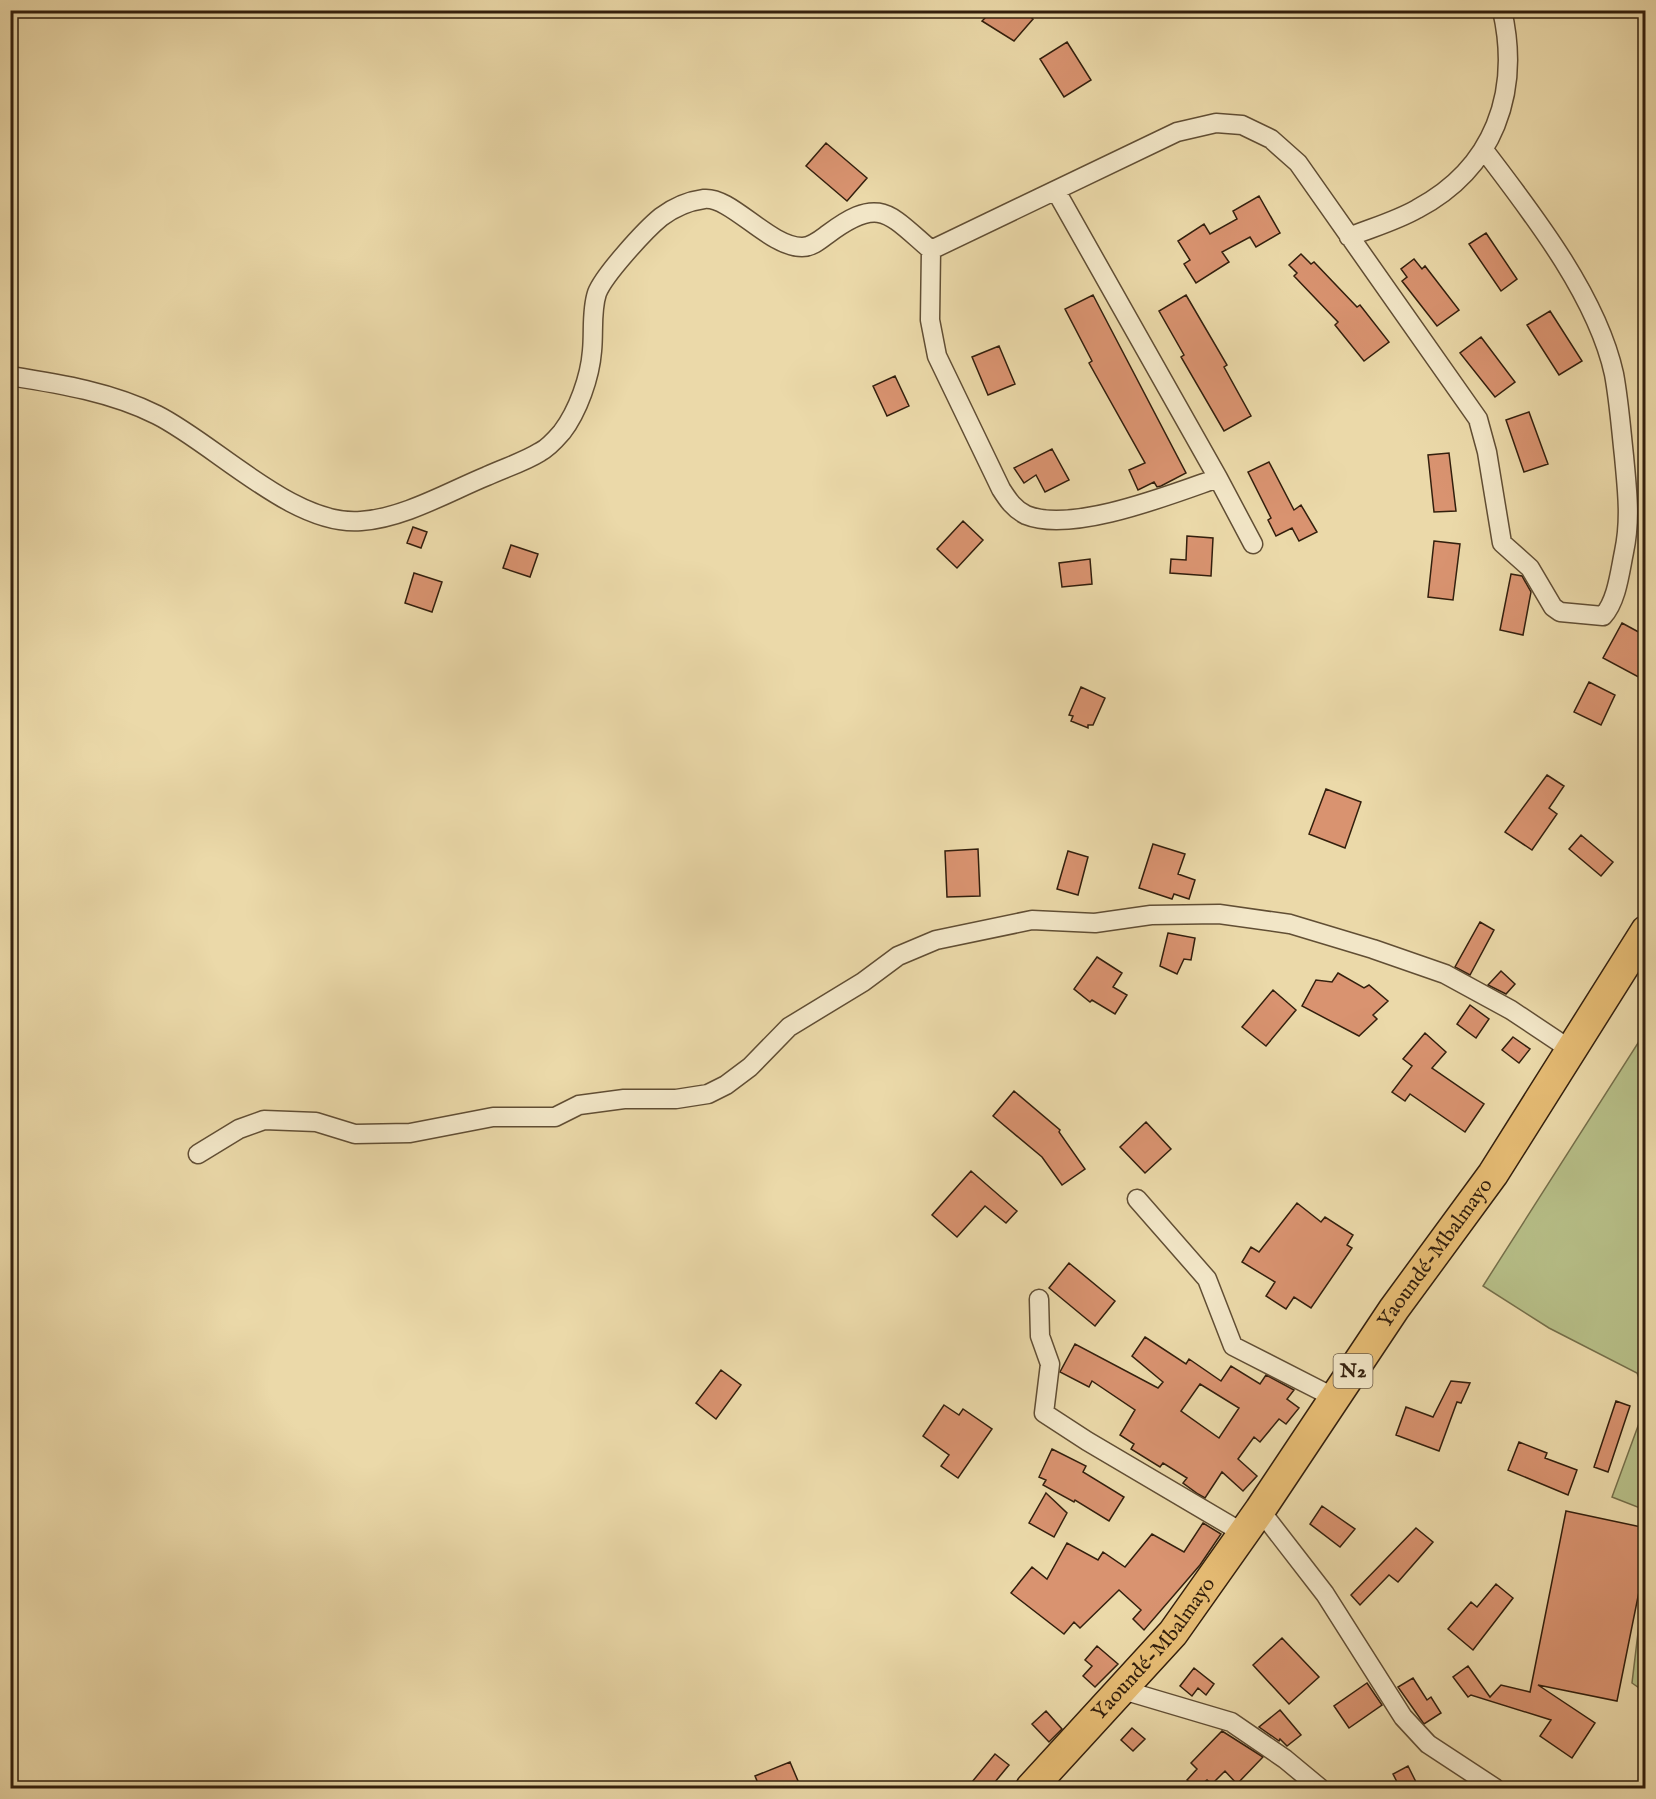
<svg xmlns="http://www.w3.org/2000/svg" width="1656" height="1799" font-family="'IM FELL English',serif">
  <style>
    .green { fill: #b7bf88; stroke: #756f4a; stroke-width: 1.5 }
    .building { fill: #d99370; stroke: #331f0d; stroke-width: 1.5; fill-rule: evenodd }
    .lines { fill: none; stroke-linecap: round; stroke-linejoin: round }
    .minor-casing { stroke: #614e34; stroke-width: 21 }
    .trunk-casing { stroke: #331f0d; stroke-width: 33 }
    .minor { stroke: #f2e6c7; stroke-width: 18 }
    .trunk { stroke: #e6bc74; stroke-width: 30 }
    .labels { text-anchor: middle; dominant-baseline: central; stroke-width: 4.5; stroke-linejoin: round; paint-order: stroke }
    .shield { fill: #f2e6c7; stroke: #6c5b45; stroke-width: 1.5 }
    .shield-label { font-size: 20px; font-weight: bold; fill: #331f0d }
    .street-label { font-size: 21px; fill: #331f0d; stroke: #f2e6c7 }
  </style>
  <rect width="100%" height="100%" fill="#ebd9a9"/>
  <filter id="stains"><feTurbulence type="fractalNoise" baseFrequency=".00333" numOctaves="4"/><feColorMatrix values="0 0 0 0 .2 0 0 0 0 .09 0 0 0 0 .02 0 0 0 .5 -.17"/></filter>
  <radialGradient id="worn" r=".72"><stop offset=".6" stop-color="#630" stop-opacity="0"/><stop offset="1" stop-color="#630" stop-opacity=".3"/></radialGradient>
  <path class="green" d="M1645,1032V1392L1637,1373L1549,1328L1483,1286Z
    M1645,1407V1510L1612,1497Z
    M1645,1574V1692L1632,1683Z"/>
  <path class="building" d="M993,10H1022L1033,19L1014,41L982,21Z
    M1067,42L1091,80L1064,97L1040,59Z
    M826,143L867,178L847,201L806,166Z
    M1259,196L1280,233L1256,247L1250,237L1222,252L1229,262L1196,283L1184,264L1190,260L1178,241L1204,224L1210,234L1237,219L1233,211Z
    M1486,233L1517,279L1501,291L1469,244Z
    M1301,254L1311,264L1314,262L1357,307L1360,305L1389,342L1364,361L1335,325L1338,322L1294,276L1297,273L1289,265Z
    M1414,259L1422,269L1425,266L1459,310L1437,326L1402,281L1407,277L1401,269Z
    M1093,295L1186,473L1161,486L1157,487L1154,482L1138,490L1129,470L1145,463L1089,363L1092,361L1065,309Z
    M1186,295L1227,365L1224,367L1251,416L1224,431L1181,357L1184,355L1159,311Z
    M1550,311L1582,361L1559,375L1527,325Z
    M1481,337L1515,382L1495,397L1460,353Z
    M999,346L1015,384L988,395L972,357Z
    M895,376L909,406L887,416L873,386Z
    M1529,412L1548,464L1524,472L1506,420Z
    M1052,449L1069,480L1045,492L1036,475L1024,483L1014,468Z
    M1449,453L1456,511L1434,512L1428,455Z
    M1269,462L1294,510L1301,505L1317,532L1299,541L1292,528L1276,536L1268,520L1271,518L1248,472Z
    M963,521L983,540L957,568L937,549Z
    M413,527L427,532L421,548L407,543Z
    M1187,536L1213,538L1211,576L1170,573L1171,559L1186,560Z
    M1434,541L1460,544L1453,600L1428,597Z
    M511,545L538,554L530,577L503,568Z
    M1090,559L1092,584L1062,587L1059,563Z
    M414,573L442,582L432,612L405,603Z
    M1511,574L1522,576L1531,592L1523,635L1500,630Z
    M1622,623L1646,636V681L1603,658Z
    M1589,682L1615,695L1601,725L1574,712Z
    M1081,687L1105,698L1093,725H1088V728L1071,721L1073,716L1069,715Z
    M1547,775L1564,786L1549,808L1557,814L1532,850L1505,832Z
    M1326,789L1361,802L1345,848L1309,834Z
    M1581,835L1613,862L1601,876L1569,849Z
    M1153,844L1185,854L1178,874L1195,880L1189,899L1174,894L1172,899L1139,888Z
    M978,849L980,896L947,897L945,851Z
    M1068,851L1088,857L1078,895L1057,889Z
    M1480,922L1494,930L1470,975L1455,967Z
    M1168,933L1195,938L1191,960L1184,959L1177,974L1160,966Z
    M1097,957L1122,973L1113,987L1127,995L1115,1014L1092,1000L1090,1002L1074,989Z
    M1501,971L1515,984L1506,994L1488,985Z
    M1338,973L1364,988L1369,985L1388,1001L1373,1015L1377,1019L1359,1036L1302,1006L1316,980L1332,982Z
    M1273,990L1296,1010L1266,1046L1242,1027Z
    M1470,1005L1489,1019L1476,1038L1457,1024Z
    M1425,1033L1446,1052L1432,1068L1484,1104L1465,1132L1410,1094L1405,1101L1392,1092L1412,1066L1403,1059Z
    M1513,1037L1530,1049L1519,1063L1502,1050Z
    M1014,1091L1060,1130L1059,1132L1085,1169L1062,1185L1042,1157L993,1116Z
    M1146,1122L1171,1149L1145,1173L1120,1147Z
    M971,1171L1017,1211L1006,1223L985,1206L957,1237L932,1215Z
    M1297,1203L1321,1222L1325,1217L1353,1235L1347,1245L1352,1248L1311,1308L1294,1297L1286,1309L1266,1296L1275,1282L1242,1262L1251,1247L1259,1252Z
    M1069,1263L1115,1301L1095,1326L1049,1288Z
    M1145,1337L1186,1364L1189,1359L1221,1381L1231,1366L1260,1384L1266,1375L1294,1390L1287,1399L1299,1408L1286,1424L1279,1419L1260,1442L1254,1437L1238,1459L1257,1476L1243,1491L1222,1472L1205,1498L1198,1494L1183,1483L1187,1478L1163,1463L1160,1467L1131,1449L1134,1444L1120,1435L1135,1410L1092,1381L1089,1387L1060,1372L1075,1344L1158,1388L1163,1382L1132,1356ZM1200,1384L1239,1408L1219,1438L1181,1411Z
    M721,1370L741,1385L716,1419L696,1403Z
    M1451,1381L1470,1383L1461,1403L1457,1402L1439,1451L1396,1435L1406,1407L1433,1417Z
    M1616,1401L1630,1406L1608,1472L1594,1467Z
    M944,1405L959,1415L963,1409L992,1429L958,1478L941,1466L949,1455L923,1436Z
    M1519,1442L1547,1453L1545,1458L1577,1470L1568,1495L1508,1470Z
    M1052,1449L1086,1466L1083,1472L1124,1497L1109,1521L1075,1500L1074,1502L1043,1485L1046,1480L1039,1477Z
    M1046,1493L1067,1513L1054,1537L1029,1523Z
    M1322,1506L1355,1529L1340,1547L1310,1524Z
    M1566,1511L1646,1528V1557L1617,1701L1538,1685L1595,1723L1572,1758L1540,1736L1551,1720L1471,1695L1468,1697L1453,1677L1468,1666L1490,1697L1501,1685L1530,1692Z
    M1203,1523L1221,1534L1200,1565L1144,1630L1133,1619L1141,1610L1119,1590L1080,1628L1074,1622L1064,1634L1011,1593L1032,1567L1047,1579L1067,1543L1098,1560L1103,1552L1125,1567L1152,1534L1184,1552Z
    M1416,1528L1433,1542L1398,1582L1389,1575L1360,1605L1351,1595Z
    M1496,1584L1513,1598L1473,1650L1448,1629L1471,1602L1477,1607Z
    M1282,1638L1319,1677L1289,1704L1253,1665Z
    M1097,1646L1118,1664L1095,1687L1083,1676L1092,1666L1085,1660Z
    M1194,1668L1214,1684L1206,1695L1198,1688L1192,1696L1180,1686Z
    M1413,1678L1427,1700L1431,1697L1441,1713L1424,1724L1398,1687Z
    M1367,1683L1382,1705L1349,1728L1334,1706Z
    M1280,1710L1301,1735L1287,1746L1280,1739L1279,1741L1259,1727Z
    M1046,1711L1062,1729L1049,1742L1032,1724Z
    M1132,1728L1145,1739L1133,1751L1121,1740Z
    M1222,1731L1263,1757L1237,1784L1225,1771L1212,1784L1207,1780L1196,1788L1187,1780L1197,1769L1191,1763Z
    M995,1754L1009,1765L990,1788H967Z
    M790,1762L801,1788H760L755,1776Z
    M1408,1766L1419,1788H1400L1393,1774Z"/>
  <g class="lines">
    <defs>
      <path id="minor" d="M1056,191L1218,478L1253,544
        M1349,237C1371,228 1396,221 1417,209C1494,168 1521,93 1502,10
        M931,250L1177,132L1216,123L1242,125L1271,139L1298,163L1478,419L1487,452L1502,543L1530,568L1553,607L1560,612L1603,616C1617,601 1620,571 1624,552C1631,519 1627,489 1624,456C1621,429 1619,401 1614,374C1597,296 1532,213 1484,150
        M10,376C60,384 111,392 157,415C215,444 294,527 361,521C404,518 448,492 487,476C504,468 524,462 540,452C548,448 556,439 562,432C578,411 590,377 592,351C594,332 591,311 597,293C604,275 645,230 661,217C673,208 689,201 704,199C731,196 769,247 802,247C812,247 820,240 828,234C880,195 889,214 931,250L930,320L937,356L1001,489C1008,500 1014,509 1026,515C1072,534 1172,494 1218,478
        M198,1154L239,1129L264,1120L316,1122L355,1134L410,1133L493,1117H555L579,1105L624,1099H676L708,1094L726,1085L750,1067L789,1027L863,982L898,956L936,940L1032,920L1095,923L1151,915L1219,914L1290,924L1373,949L1445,974L1511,1010L1571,1050
        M1137,1199L1207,1279L1233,1346L1335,1398
        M1039,1299L1040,1336L1050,1364L1044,1413L1087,1441L1243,1533
        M1260,1510L1325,1594L1403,1717L1428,1744L1495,1788
        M1123,1690L1231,1722L1285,1759L1320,1788"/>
      <g id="trunk">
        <path id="s1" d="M1031,1788L1173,1633L1260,1510L1394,1309L1493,1174L1646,931"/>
      </g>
    </defs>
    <use href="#minor" class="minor-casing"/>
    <use href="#trunk" class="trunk-casing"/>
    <use href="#minor" class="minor"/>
    <use href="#trunk" class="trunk"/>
  </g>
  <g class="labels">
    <rect class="shield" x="1333.5" y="1354" width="39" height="34" rx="4.5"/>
    <g class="shield-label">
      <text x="1353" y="1371">N2</text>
    </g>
    <g class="street-label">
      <text stroke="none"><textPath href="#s1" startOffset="672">Yaoundé-Mbalmayo</textPath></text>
      <text stroke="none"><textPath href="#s1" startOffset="186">Yaoundé-Mbalmayo</textPath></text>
    </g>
  </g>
  <rect width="1656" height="1799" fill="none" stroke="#ebd9a9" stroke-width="36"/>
  <rect x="12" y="12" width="1632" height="1775" fill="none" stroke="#331f0d" stroke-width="3"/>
  <rect x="18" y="18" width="1620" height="1763" fill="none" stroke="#331f0d" stroke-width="1.5"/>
  <rect width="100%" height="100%" filter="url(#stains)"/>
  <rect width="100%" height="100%" fill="url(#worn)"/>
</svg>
